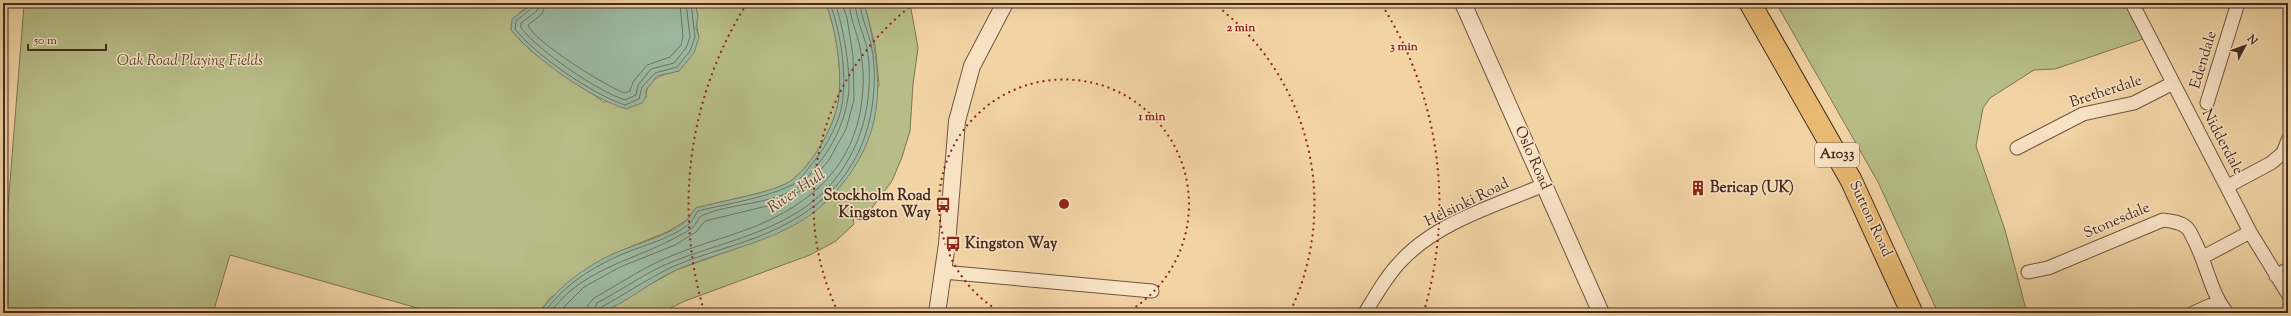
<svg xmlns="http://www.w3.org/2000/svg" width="2291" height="316" font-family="'Sorts Mill Goudy',serif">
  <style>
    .green { fill: #b7bd88; stroke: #7d7453 }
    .water { fill: #9cb9a2; stroke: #78806d }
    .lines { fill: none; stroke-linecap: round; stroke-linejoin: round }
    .shore { stroke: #707260; stroke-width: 1 }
    .minor-casing { stroke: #6f5540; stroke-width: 15 }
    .tertiary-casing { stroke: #6f5540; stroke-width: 18 }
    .trunk-casing { stroke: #432b1e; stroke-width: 23 }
    .minor { stroke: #f7e2c4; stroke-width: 13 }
    .tertiary { stroke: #f7e2c4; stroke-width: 16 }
    .trunk { stroke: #e9ba72; stroke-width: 21 }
    .ring { fill: none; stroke: #8f2418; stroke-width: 2; stroke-dasharray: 2 4 }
    .labels { text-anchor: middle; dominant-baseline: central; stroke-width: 3; stroke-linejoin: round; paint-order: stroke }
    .shield { fill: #f7e2c4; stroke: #796250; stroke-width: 1 }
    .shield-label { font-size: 14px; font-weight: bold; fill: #432b1e }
    .street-label { font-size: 15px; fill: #432b1e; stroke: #f7e2c4 }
    .park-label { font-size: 15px; font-style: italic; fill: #5a4833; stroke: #f7e2c4 }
    .poi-label { font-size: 15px; font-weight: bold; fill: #432b1e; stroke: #f7e2c4; text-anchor: start }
    .water-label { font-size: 16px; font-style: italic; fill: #554738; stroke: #f7e2c4 }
    .centre { fill: #8f2418; stroke: #f7e2c4; stroke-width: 2 }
    .ring-label { font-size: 12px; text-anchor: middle; font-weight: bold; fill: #8f2418; stroke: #f7e2c4; stroke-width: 3; stroke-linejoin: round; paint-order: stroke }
  </style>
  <rect width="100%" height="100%" fill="#f2d3a4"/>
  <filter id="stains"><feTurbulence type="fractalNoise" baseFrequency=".005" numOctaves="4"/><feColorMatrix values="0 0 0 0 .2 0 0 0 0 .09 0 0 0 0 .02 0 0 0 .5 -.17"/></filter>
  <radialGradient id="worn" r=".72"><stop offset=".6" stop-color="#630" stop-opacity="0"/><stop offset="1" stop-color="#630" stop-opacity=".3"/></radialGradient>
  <path class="green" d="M15,3H534L520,12L511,30C536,61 572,79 604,102L646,97C646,78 664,74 679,71L699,37C695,25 698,16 695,3H826C836,31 842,66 839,96C837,123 813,164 792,180C778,192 716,202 696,208L687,220L667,232L613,254L550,298L539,313H435L230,255L213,313H3V271L24,5Z
    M864,3H910L918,48L913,84L910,131L902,157L892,181L863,220L853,218L854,224L836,241L810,255L685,301L660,313H599L676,270L757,241L802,220L831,198L879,85L875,45Z
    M1776,3H2125L2143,39L2055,69L2034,70L1990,98L1983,108L1976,146L2005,230L2027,313H1938L1878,182Z"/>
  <path class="water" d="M534,3H695L698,16L696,28L699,37L694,53L679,71L657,76L646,90V97L642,103L626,109C589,97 536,60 511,30L512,19Z
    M826,3H864C881,66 889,123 846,179C834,195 820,209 803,220C764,244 718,252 676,270C651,281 625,304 600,313C589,316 553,313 539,313C559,286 584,267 615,253C634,245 673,234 687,220C690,217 693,211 696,208C716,202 778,192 792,180C813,164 837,123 839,96C842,66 836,31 826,3Z"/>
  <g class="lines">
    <path class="shore" d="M535,3L533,7L516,21L515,29C535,55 594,95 625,105L639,99L642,87L655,73L677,67L690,51L695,37L691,3
      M540,3L537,11L521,23V28C539,51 597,91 625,100L636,95L638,85L651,69L674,63L686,48L690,37L686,3
      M546,3L542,14L528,25C532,40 608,88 625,93L630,91L633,82L647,65L670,57L681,45L683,37L680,3
      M544,313C562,287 588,270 616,257C639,246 670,240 689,224C693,220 695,215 698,211C729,203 763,199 792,185C800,181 806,171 811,165C826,147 842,120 843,96C846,66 840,31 830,3
      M550,313C580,270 629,262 673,239C679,235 688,232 693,227C697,223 698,217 703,215C732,203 767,205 796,189C803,185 809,175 814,169C831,150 844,124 848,98C852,75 843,25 835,3
      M558,313L584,287L620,267L675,245L696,232L705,221L767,206L803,190L829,160L846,129L854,100L853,56L847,18L842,3
      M587,313L588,305L594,298C619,284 644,267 671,256C697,245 725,238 751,228C817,202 860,160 863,86C864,74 862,59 860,47C857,33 850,18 849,3
      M593,313L597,303C622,290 648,271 674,261C715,245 760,236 798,212C842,185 867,137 869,86C870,73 869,56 866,44C862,31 856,16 855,3
      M598,313L600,308C625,294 649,278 674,266C700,255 728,248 755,238C826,211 870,165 874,87C875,74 874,57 871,44C868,31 861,17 860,3"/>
    <defs>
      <path id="minor" d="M2132,3L2250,232L2288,294
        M2207,103L2238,3
        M2017,148L2083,114L2134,103L2173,83
        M2228,186L2271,163L2283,153L2288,140
        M2203,257L2250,232
        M943,272L1152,291
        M2028,272L2048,268L2163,220C2171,221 2180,222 2186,227C2190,230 2192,236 2194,240C2207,264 2210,292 2227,313
        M2276,276L2288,269
        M1365,313C1376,295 1387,275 1402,260C1438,222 1496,205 1544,185
        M2193,313L2218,302"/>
      <path id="tertiary" d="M1463,3L1601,313
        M937,313L947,244L957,121L972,66L1005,3"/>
      <path id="trunk" d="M1750,3L1851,180L1912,313"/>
    </defs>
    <use href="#minor" class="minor-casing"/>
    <use href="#tertiary" class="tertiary-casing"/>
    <use href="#trunk" class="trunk-casing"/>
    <use href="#minor" class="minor"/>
    <use href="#tertiary" class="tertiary"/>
    <use href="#trunk" class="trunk"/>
  </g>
  <g class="ring">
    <path d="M1002 313A125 125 0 1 1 1126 313"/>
    <path d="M838 312A250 250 0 0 1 915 3M1213 3A250 250 0 0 1 1290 312"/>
    <path d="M704 311A375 375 0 0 1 746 5M1382 5A375 375 0 0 1 1424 311"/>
  </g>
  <defs>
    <symbol id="building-bare" viewBox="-9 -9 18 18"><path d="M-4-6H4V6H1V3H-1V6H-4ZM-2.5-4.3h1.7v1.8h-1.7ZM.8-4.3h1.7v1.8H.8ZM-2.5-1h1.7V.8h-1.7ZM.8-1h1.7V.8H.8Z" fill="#8f2418" stroke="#f7e2c4" stroke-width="2.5" paint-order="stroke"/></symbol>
    <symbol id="bus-bare" viewBox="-9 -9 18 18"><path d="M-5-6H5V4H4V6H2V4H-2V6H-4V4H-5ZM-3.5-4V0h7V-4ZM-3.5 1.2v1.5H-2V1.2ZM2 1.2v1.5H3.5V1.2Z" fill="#8f2418" stroke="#f7e2c4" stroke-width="2.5" paint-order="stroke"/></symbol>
  </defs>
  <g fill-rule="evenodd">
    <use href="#building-bare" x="1687" y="177" width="22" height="22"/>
    <use href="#bus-bare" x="932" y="194" width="22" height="22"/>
    <use href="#bus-bare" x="942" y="233" width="22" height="22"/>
  </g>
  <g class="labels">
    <rect class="shield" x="1815" y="143" width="44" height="24" rx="3"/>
    <g class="shield-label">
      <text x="1837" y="155">A1033</text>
    </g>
    <g class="street-label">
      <text transform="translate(2204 60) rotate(-73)">Edendale</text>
      <text transform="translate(2106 92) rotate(-18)">Bretherdale</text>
      <text transform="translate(2222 142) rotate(62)">Nidderdale</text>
      <text transform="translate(1532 158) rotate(66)">Oslo Road</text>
      <text transform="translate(1467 203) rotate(-26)">Helsinki Road</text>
      <text transform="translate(1870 219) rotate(65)">Sutton Road</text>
      <text transform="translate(2117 221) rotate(-23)">Stonesdale</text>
    </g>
    <g class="park-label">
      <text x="190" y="61">Oak Road Playing Fields</text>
    </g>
    <g class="poi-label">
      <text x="1710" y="188">Bericap (UK)</text>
      <text x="931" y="196" text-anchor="end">Stockholm Road<tspan x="931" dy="17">Kingston Way</tspan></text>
      <text x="965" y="244">Kingston Way</text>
    </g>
    <g class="water-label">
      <text transform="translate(797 192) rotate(-34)">River Hull</text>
    </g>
  </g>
  <circle cx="1064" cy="204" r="6" class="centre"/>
  <g class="ring-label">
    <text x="1241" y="31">2 min</text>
    <text x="1404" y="50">3 min</text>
    <text x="1152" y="120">1 min</text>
  </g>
  <rect width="2291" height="316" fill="none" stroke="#f2d3a4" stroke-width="16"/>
  <rect x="4" y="4" width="2283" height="308" fill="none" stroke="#432b1e" stroke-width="2"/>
  <rect x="8" y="8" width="2275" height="300" fill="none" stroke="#432b1e"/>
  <g transform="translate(2245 46) rotate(49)" stroke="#f7e2c4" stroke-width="3" paint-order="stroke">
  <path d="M0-3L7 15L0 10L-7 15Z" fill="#432b1e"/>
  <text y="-6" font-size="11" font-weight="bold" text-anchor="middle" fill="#432b1e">N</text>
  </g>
  <path d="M28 44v6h78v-6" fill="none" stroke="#432b1e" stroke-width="2"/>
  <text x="34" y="44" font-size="12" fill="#432b1e" stroke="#f7e2c4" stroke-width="3" paint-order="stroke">50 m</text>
  <rect width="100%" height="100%" filter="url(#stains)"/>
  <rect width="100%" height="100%" fill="url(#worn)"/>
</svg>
